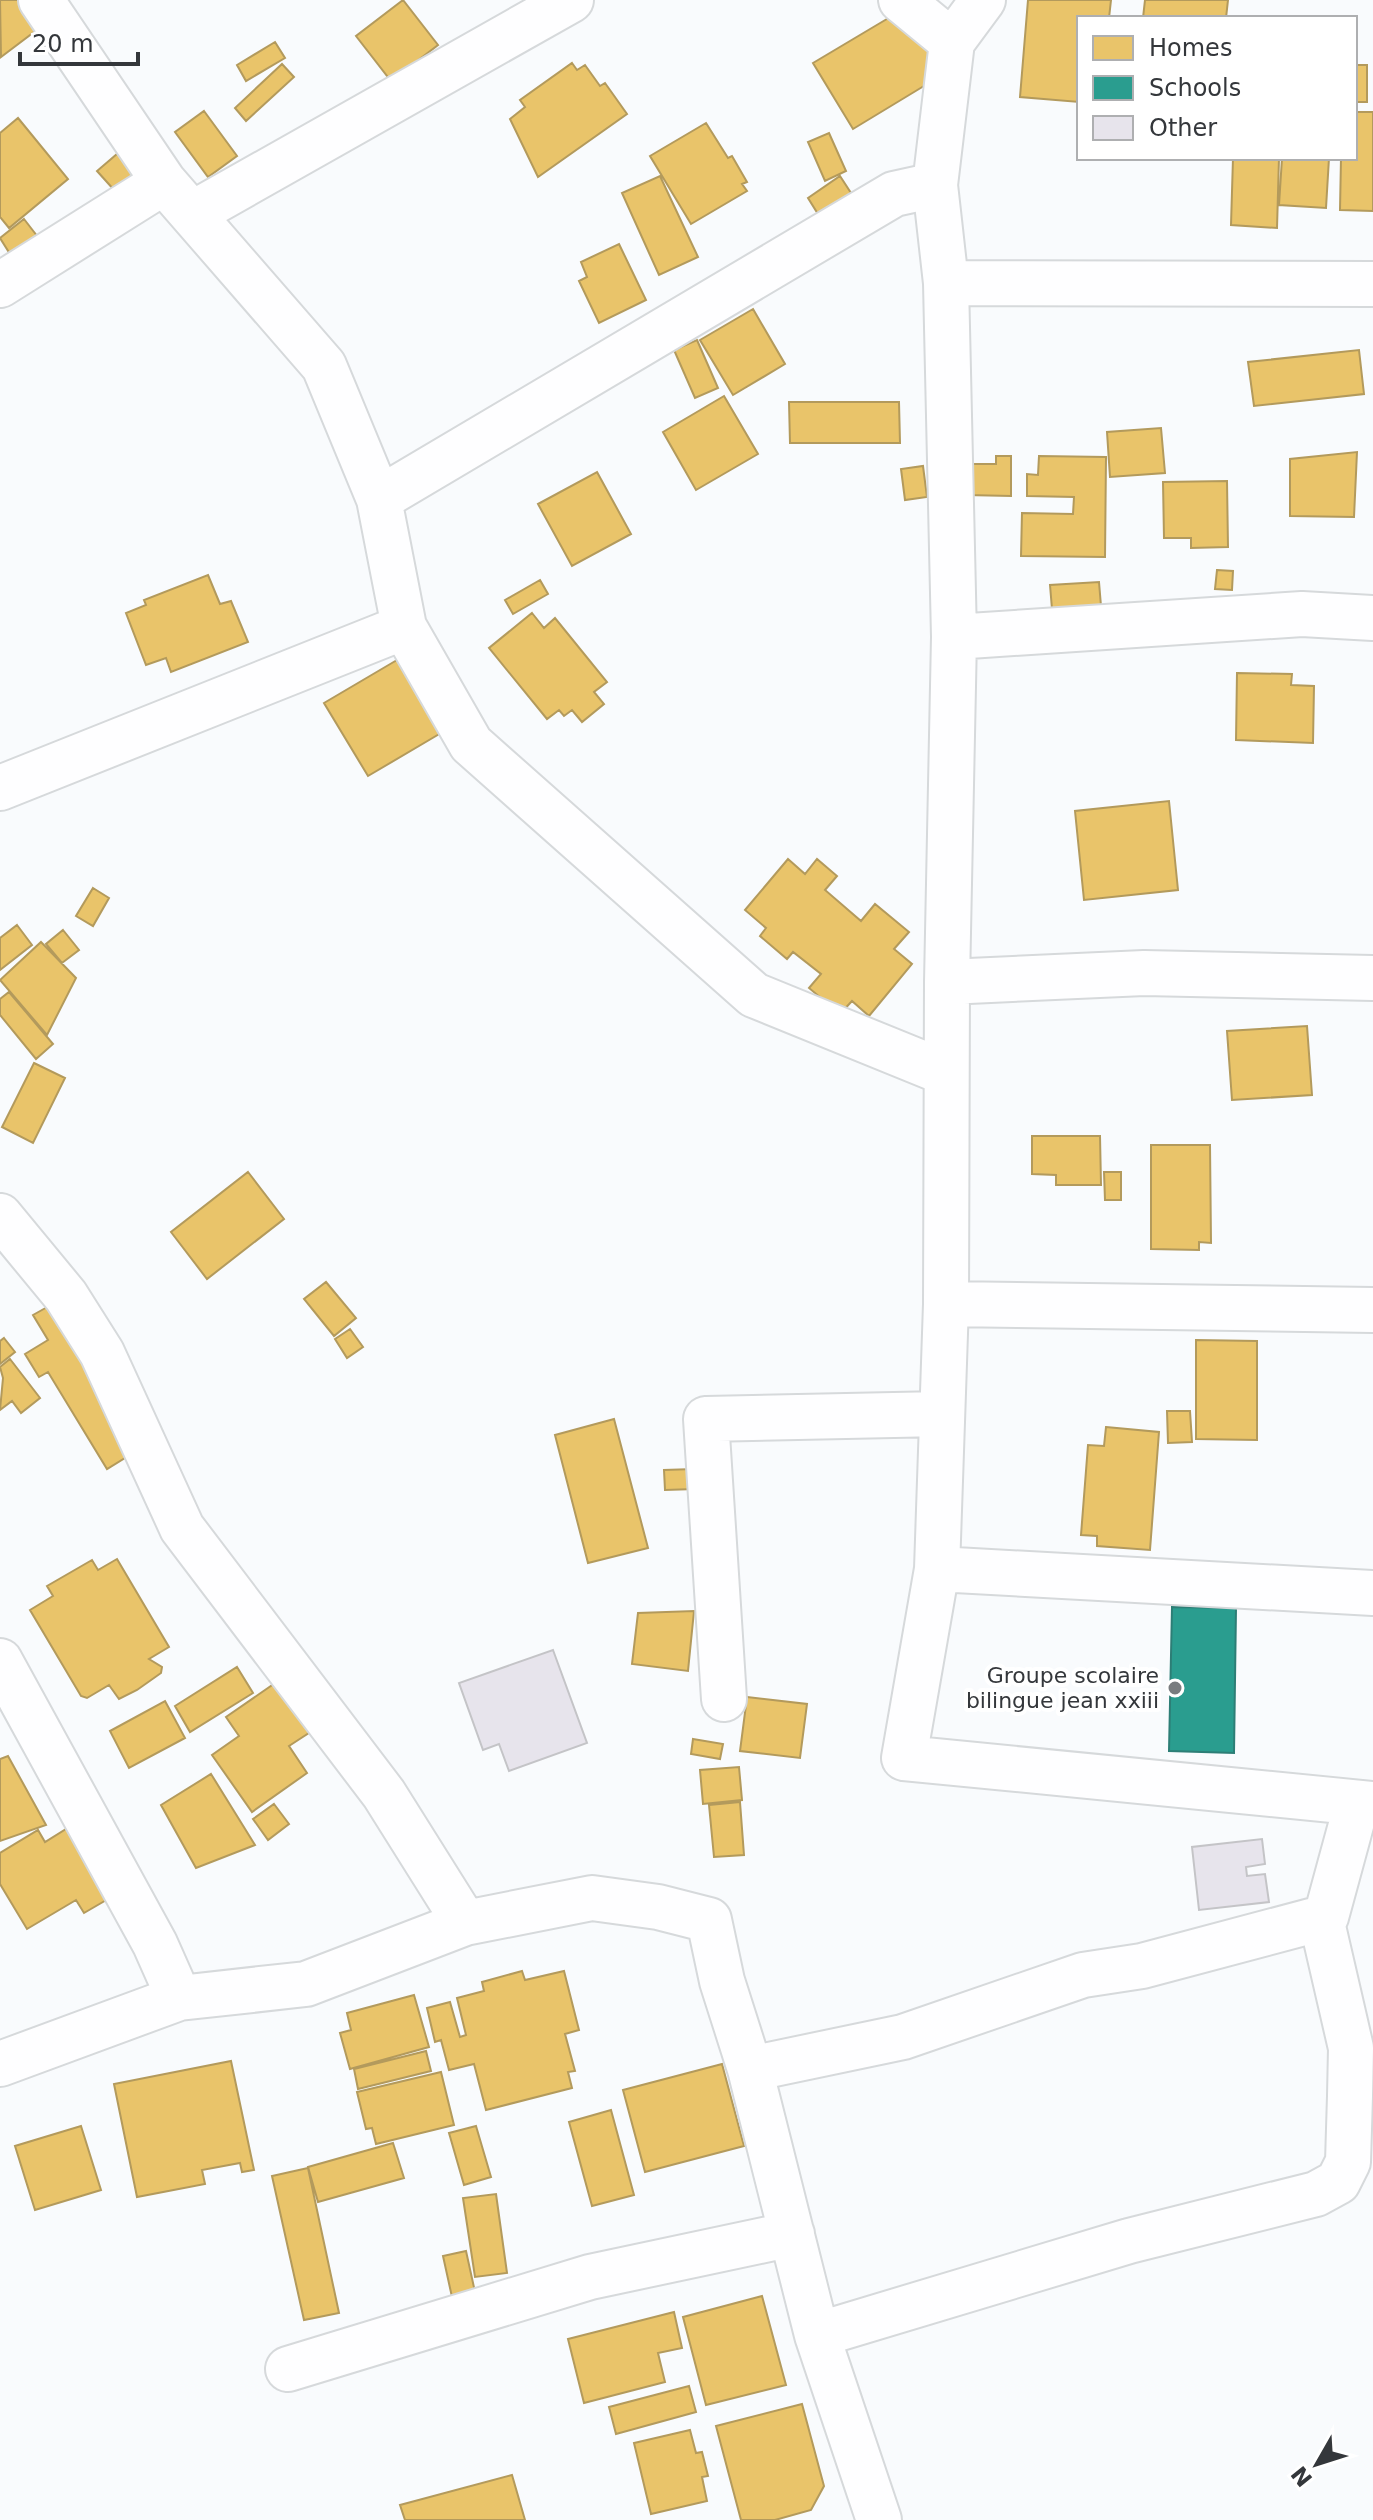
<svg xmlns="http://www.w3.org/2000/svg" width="1373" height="2520" font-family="'DejaVu Sans',sans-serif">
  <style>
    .homes { fill: #e9c46a; stroke: #b39a5c; stroke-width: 2 }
    .schools { fill: #2a9d8f; stroke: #2d7e76; stroke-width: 2 }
    .building { fill: #e7e4ec; stroke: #c4c4c7; stroke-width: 2 }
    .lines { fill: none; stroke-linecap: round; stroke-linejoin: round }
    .minor-casing { stroke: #d6d9db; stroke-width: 48 }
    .minor { stroke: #fefeff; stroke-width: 44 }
    .poi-dot { fill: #797c7f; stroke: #fff; stroke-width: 3 }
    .labels { text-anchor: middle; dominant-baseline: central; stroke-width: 8; stroke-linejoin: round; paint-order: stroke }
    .poi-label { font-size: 22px; fill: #34373b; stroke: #fff; text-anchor: end }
  </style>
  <rect width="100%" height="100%" fill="#f9fbfd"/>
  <path class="homes" d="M0,0H23L42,26L1,57Z
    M403,0L438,45L391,81L356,36Z
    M1028,0H1111L1109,18H1079V102L1020,97Z
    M1145,0H1228L1226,18H1143Z
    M907,7L947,72L853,129L813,63Z
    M275,42L285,58L246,81L237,65Z
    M572,63L577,70L585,65L600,86L605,83L627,114L538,177L510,119L525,107L520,100Z
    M282,64L294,77L246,121L235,108Z
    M1355,65H1367V102H1355Z
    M204,111L237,156L208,177L175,132Z
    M1355,112H1373V211L1340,210L1341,158H1355Z
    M18,118L68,179L9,228L0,217V133Z
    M706,123L728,158L732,156L747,182L742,184L747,191L691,224L650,156Z
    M829,133L846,171L825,181L808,142Z
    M124,148L141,167L115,191L97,171Z
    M1233,158H1279L1277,228L1231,225Z
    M1282,158H1329L1326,208L1279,205Z
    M660,176L698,257L659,275L622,193Z
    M840,176L851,193L818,214L808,198Z
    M24,219L41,241L15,262L0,238Z
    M619,244L646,300L599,323L579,281L587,277L581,262Z
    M753,309L785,364L733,395L700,340Z
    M697,340L718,388L695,398L674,350Z
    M1359,350L1364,394L1254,406L1248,362Z
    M724,396L758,454L696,490L663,432Z
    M789,402H899L900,443H790Z
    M1161,428L1165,473L1110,477L1107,432Z
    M1357,452L1354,517L1290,516V459Z
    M996,456H1011V496L966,495L965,464H996Z
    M1039,456L1106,457L1105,557L1021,556L1022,513L1073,514L1074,497L1027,496V474L1038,475Z
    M923,466L927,497L905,500L901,469Z
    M597,472L631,534L572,566L538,504Z
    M1227,481L1228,547L1191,548V538H1164L1163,482Z
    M1217,570L1233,571L1232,590L1215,589Z
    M208,575L220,604L231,601L248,642L171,672L166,658L146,665L126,613L146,605L144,600Z
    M540,580L548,594L513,614L505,600Z
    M1099,582L1101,606L1052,609L1050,585Z
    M532,613L544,628L555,618L607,682L594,692L604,704L582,722L572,710L564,716L559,710L547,719L489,648Z
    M397,660L441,733L368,776L324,703Z
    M1237,673L1292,674L1291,685L1314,686L1313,743L1236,740Z
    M1169,801L1178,890L1084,900L1075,811Z
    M788,859L805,874L817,859L837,876L825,890L861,921L875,904L909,932L894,949L912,964L869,1016L852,1001L840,1014L809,988L821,974L793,952L787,959L760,936L766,928L745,910Z
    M93,888L109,898L93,926L76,916Z
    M17,925L32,945L0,970V938Z
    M63,930L79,950L62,963L46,944Z
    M41,942L76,978L47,1035L0,980Z
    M9,992L53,1044L36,1059L0,1015V999Z
    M1307,1026L1312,1095L1232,1100L1227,1031Z
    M34,1063L65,1078L33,1143L2,1127Z
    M1032,1136H1100L1101,1185H1056V1175L1032,1174Z
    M1151,1145H1210L1211,1243L1199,1242V1250L1151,1249Z
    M248,1172L284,1219L207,1279L171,1232Z
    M1104,1172H1121V1200H1105Z
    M326,1282L356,1318L334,1336L304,1299Z
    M58,1301L146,1445L107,1469L48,1372L39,1377L25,1354L48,1340L33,1315Z
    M350,1329L363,1347L347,1358L335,1339Z
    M4,1338L15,1352L0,1364V1341Z
    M1196,1340L1257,1341V1440L1196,1439Z
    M10,1359L40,1398L21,1413L12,1401L0,1410L3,1378L0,1367Z
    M1167,1411H1190L1192,1442L1168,1443Z
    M614,1419L648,1548L588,1563L555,1435Z
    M1106,1427L1159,1432L1150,1550L1097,1546V1536L1081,1535L1088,1445L1104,1446Z
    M694,1469L695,1489L665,1490L664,1470Z
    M117,1559L169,1647L149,1659L162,1667L161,1673L137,1690L119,1699L109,1685L87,1698L81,1696L30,1610L53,1596L47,1586L92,1560L98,1570Z
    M694,1611L688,1671L632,1664L638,1613Z
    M237,1667L253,1693L190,1732L175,1706Z
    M281,1679L315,1729L289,1746L307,1773L252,1812L212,1755L239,1736L226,1717Z
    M747,1697L807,1704L800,1758L740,1751Z
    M165,1701L185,1738L129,1768L110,1731Z
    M693,1739L723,1744L720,1759L691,1754Z
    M8,1756L46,1825L0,1841V1759Z
    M739,1767L742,1800L703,1804L700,1770Z
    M211,1774L255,1845L196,1868L161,1805Z
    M740,1802L744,1855L714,1857L709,1805Z
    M274,1804L289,1824L268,1840L253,1819Z
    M74,1824L132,1885L84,1913L76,1900L27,1929L0,1884V1853L38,1830L45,1842Z
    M522,1971L525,1980L564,1971L579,2030L565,2034L575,2071L568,2072L572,2088L486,2110L474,2064L449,2070L441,2040L435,2042L427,2008L450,2002L460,2037L466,2035L457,1998L484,1991L482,1982Z
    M414,1995L429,2047L350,2069L340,2033L351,2030L347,2013Z
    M426,2051L431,2071L358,2089L354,2069Z
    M231,2061L254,2170L242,2172L240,2163L202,2170L205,2184L137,2197L114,2084Z
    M722,2064L744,2146L645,2172L623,2090Z
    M441,2072L454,2125L376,2144L372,2128L366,2129L357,2092Z
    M611,2110L634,2195L592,2206L569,2122Z
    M81,2126L101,2190L35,2210L15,2146Z
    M476,2126L491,2177L464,2185L449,2133Z
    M393,2143L404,2178L318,2202L308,2167Z
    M308,2168L339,2313L304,2320L272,2176Z
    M496,2194L507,2273L475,2277L463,2198Z
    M466,2251L475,2292L452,2297L443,2256Z
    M762,2296L786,2385L706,2405L683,2317Z
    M674,2312L682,2348L658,2353L665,2382L584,2403L568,2339Z
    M689,2386L696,2412L616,2434L609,2407Z
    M802,2404L824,2486L811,2510L775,2520H741L716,2426Z
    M690,2430L696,2453L702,2452L708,2476L702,2477L707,2501L651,2514L634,2443Z
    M512,2475L525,2520H405L400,2505Z"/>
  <path class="schools" d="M1172,1607L1236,1608L1234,1753L1169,1751Z"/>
  <path class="building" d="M553,1650L587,1743L509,1771L499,1744L483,1750L459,1683Z
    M1262,1839L1265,1864L1246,1867L1247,1876L1265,1874L1269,1902L1199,1910L1192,1847Z"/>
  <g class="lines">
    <defs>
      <path id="minor" d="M41,0L164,182L324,366L379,499L404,627L471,744L754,995L946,1073
        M901,0L952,42L935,185L946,283L954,637L947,982L946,1304
        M952,42L983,0
        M192,214L571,0
        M946,283L1373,284
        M0,285L164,182
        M379,499L894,194L935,185
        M954,637L1302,614L1373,618
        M0,788L404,627
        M947,982L1144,973L1373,978
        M0,1216L66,1296L102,1353L182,1528L384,1794L465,1923
        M1373,1310L946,1304L937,1569L904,1758L1373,1804
        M937,1569L1373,1593
        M0,1661L155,1944L179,1998L306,1984L465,1923L592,1898L658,1907L709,1920L722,1981L750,2069L817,2335L879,2520
        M724,1699L706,1419L942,1414
        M0,2064L179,1998
        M750,2069L903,2037L1083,1975L1142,1966L1326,1917L1357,1803
        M817,2335L1129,2241L1316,2194L1338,2182L1348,2162L1350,2096L1351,2048L1321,1918
        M288,2369L590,2277L792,2234"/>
    </defs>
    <use href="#minor" class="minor-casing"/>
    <use href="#minor" class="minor"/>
  </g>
  <circle class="poi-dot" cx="1175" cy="1688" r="8"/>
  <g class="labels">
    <g class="poi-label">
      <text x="1159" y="1675">Groupe scolaire<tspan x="1159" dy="25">bilingue jean xxiii</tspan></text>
    </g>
  </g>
  <rect x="1077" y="16" width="280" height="144" fill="#ffffff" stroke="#aeafb1" stroke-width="2"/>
  <rect x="1093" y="36" width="40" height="24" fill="#e9c46a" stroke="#aeafb1" stroke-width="2"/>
  <text x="1149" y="56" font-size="24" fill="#34373b">Homes</text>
  <rect x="1093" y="76" width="40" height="24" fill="#2a9d8f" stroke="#aeafb1" stroke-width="2"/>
  <text x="1149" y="96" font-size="24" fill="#34373b">Schools</text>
  <rect x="1093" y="116" width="40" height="24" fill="#e7e4ec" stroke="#aeafb1" stroke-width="2"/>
  <text x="1149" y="136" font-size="24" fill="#34373b">Other</text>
  <g transform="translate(1317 2464) rotate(231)" stroke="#ffffff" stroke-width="6" paint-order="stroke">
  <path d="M0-6L14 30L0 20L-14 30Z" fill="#34373b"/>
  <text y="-12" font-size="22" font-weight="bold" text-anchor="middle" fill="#34373b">N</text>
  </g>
  <path d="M20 52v12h118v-12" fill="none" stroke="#34373b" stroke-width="4"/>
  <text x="32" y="52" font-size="24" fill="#34373b" stroke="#ffffff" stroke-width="6" paint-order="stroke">20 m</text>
</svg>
